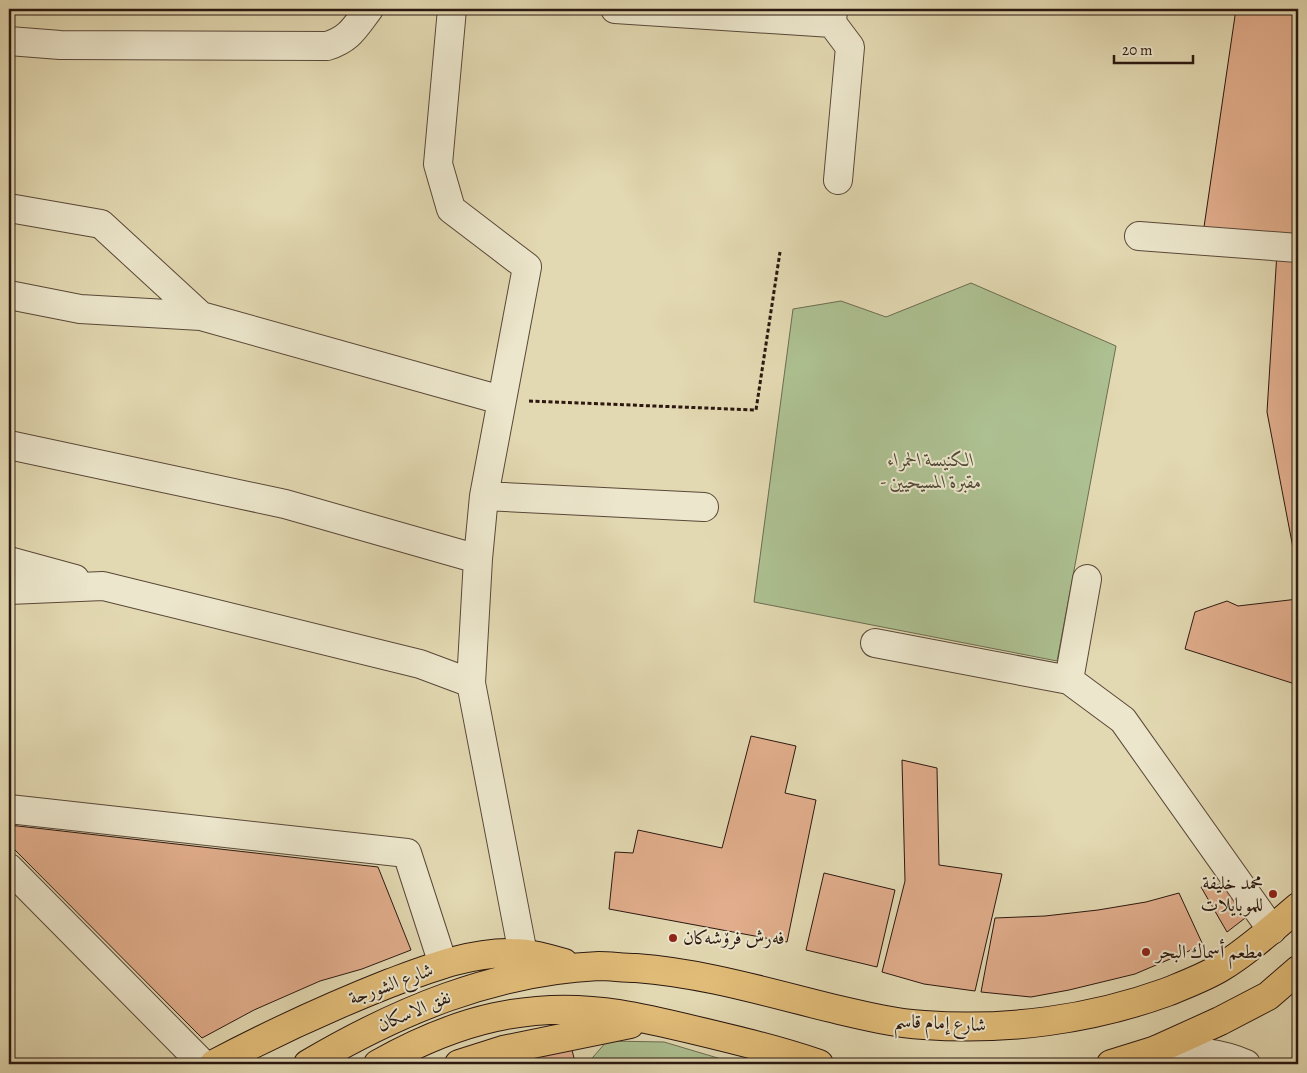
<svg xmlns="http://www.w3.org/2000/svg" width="1307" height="1073" font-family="Alegreya,Amiri,serif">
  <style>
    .green { fill: #adc091; stroke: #6c6c50 }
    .building { fill: #e1ad8c; stroke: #2b1810 }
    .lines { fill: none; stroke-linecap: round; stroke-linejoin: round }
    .minor-casing { stroke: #594838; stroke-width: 30 }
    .major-casing { stroke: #2b1810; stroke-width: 30 }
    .path { stroke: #2b1810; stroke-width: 3; stroke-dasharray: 4 2.5; stroke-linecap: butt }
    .minor { stroke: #ece6cc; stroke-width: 28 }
    .major { stroke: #e1bc78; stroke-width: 28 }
    .poi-dot { fill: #8f2418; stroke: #ece6cc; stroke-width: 2 }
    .labels { text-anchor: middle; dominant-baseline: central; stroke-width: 4; stroke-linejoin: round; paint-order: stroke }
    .park-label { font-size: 19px; font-style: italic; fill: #524a37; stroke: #ece6cc }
    .poi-label { font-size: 19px; fill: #2b1810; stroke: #ece6cc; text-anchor: start }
    .street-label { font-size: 19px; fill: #2b1810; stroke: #ece6cc }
  </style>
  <rect width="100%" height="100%" fill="#e2d8b1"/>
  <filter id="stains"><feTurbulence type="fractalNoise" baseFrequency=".004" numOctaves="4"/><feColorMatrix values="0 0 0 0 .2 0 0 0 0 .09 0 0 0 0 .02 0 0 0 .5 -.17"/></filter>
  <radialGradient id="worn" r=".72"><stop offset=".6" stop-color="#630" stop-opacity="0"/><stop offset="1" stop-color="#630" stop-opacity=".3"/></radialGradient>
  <path class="green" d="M971,283L1116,346L1057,661L754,602L793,309L841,301L886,317Z
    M607,1041L664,1042L738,1064H587Z"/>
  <path class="building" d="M1236,9H1298V241L1204,227Z
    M1277,252L1298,256V574L1267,412Z
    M1298,599V691L1295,684L1185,649L1195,612L1227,601L1238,606Z
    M751,736L796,746L785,793L816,800L787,942L609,909L615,852L633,853L638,830L722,848Z
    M902,760L937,768L939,865L1002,874L975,991L924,984L882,972L905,881Z
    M9,825L378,867L411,950L362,969L320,981L254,1010L202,1038L9,844Z
    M824,873L895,890L877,967L806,950Z
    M1228,883L1249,915L1227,932L1201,887Z
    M1179,893L1203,945L1135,974L1069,990L1031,997L981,992L995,918L1045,916L1098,910L1146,902Z
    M571,1046L575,1062L570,1064H484Z"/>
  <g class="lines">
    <defs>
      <path id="minor" d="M452,9L438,164L451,209L527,267L484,496L478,559L471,683L523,954
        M615,9L832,23
        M833,9L832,23L850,47L838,180
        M9,41L60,45L327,46C350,39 355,27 369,9
        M9,208L101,224L201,316
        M1139,236L1298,248
        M9,295L80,309L201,316L501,400
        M9,445L285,504L478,559
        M484,496L704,507
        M9,561L75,579
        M9,590L103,586L420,664L471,683
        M875,643L1069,680L1123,720L1272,930
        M1069,680L1087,579
        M9,809L407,853L443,964
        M9,868L203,1064
        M1156,1050C1187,1051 1217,1051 1246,1064"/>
      <path id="major" d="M214,1064C271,1034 329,1007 390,983C428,969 470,952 512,953C530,953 547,958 564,963
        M308,1064C398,1011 493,971 599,966C611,966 623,968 636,968C703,973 766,992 831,1008C861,1015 893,1023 924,1025C1005,1031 1090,1020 1167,992C1184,985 1203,978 1220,968C1248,951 1273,928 1298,907
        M378,1064C456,1020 530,1000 619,1014C644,1018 669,1024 694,1030C736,1040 778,1050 819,1064
        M459,1064L503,1050L630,1024
        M1111,1064L1156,1050L1220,1021L1268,996L1298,970"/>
    </defs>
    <use href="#minor" class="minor-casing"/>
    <use href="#major" class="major-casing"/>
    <path class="path" d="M529,401L756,410L780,252"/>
    <use href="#minor" class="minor"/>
    <use href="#major" class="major"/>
  </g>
  <g class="poi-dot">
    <circle cx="1273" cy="894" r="5"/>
    <circle cx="673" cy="938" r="5"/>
    <circle cx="1146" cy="952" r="5"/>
  </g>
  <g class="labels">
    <g class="park-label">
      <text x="931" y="460">الكنيسة الحمراء<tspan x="931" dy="22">- مقبرة المسيحيين</tspan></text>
    </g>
    <g class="poi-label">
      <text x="1263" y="883" text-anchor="end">محمد خليفة<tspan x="1263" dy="22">للموبايلات</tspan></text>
      <text x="683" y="938">فەرش فرۆشەکان</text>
      <text x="1156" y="952">مطعم أسماك البحر</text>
    </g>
    <g class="street-label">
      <text transform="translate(391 984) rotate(-20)">شارع الشورجة</text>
      <text transform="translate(414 1011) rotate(-23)">نفق الاسكان</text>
      <text transform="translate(940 1023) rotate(3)">شارع إمام قاسم</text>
    </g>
  </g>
  <rect width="1307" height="1073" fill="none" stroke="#e2d8b1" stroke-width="30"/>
  <rect x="10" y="10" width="1287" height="1053" fill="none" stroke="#2b1810" stroke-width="2.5"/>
  <rect x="15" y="15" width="1277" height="1043" fill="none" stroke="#2b1810"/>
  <path d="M1114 55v8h79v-8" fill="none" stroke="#2b1810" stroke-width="2.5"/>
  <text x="1122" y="55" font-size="15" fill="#2b1810" stroke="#ece6cc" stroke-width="4" paint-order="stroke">20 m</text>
  <rect width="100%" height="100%" filter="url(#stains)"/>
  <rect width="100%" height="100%" fill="url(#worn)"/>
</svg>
